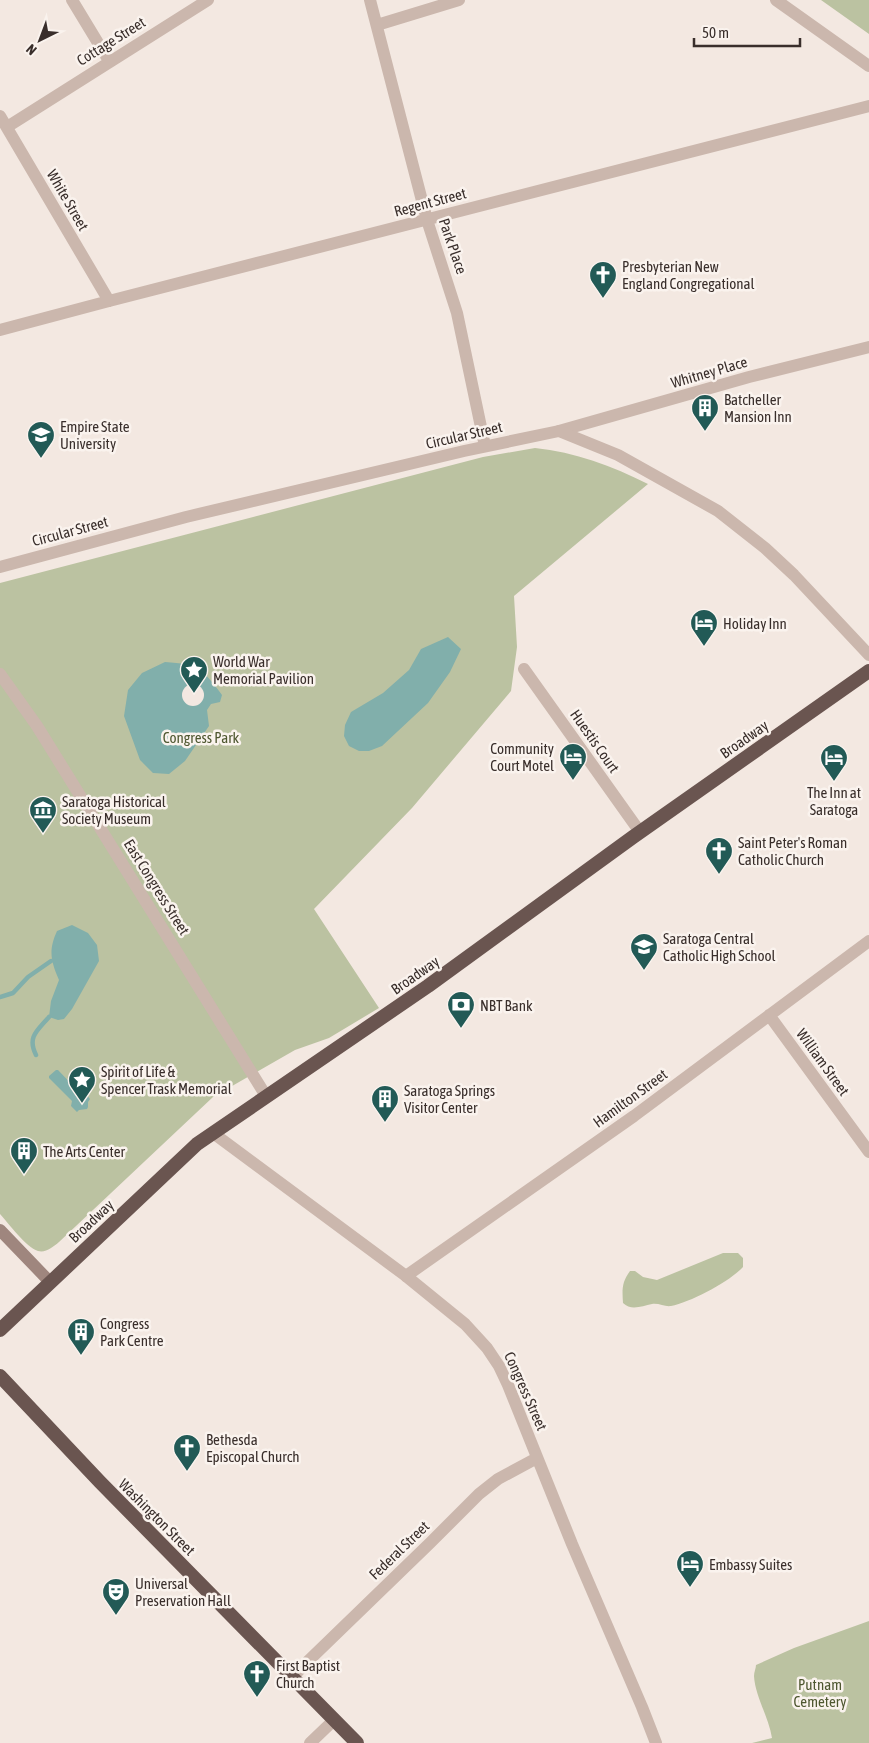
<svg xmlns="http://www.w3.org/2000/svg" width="869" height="1743" font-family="'Asap Condensed',sans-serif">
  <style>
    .green { fill: #bbc2a1 }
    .water { fill: #81afab }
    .pier { fill: #f3e8e1 }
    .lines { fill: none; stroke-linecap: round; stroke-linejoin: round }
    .stream { stroke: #81afab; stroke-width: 4.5 }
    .minor { stroke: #cbb7ad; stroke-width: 12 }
    .tertiary { stroke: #cbb7ad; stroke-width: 12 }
    .secondary { stroke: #9f867e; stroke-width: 12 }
    .trunk { stroke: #6a5550; stroke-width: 14 }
    .labels { text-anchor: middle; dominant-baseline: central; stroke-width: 5; stroke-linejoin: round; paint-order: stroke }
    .street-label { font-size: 15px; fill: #392e2b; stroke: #faf3ee }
    .poi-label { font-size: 15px; fill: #392e2b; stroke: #faf3ee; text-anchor: start }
    .park-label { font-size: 15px; fill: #4e5730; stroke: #faf3ee }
  </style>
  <rect width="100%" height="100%" fill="#f3e8e1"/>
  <path class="green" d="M821,0H869V34Z
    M535,448C575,452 612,466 648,484L514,596L517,647L511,691L412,808L314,909L379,1008L329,1038L295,1050L213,1097L59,1242C53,1247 46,1253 38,1251C26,1247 9,1224 0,1214V583L483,457Z
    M723,1253H738L743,1258V1267C729,1282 691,1302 671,1306C665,1307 659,1303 652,1304C642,1306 631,1311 623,1303C622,1289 622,1282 630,1271H635L643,1277L657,1280Z
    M869,1621V1743H752L772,1738C769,1718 755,1696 754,1676C754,1672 756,1668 756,1665L794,1648Z"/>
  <path class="water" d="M448,637L461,649L450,672L428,703L382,746L369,751H359L349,746L344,736L345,725L351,712L383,693L409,670L421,649Z
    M165,662C198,664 203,669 222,695L220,702L211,704L207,710L209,726L185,761L169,774L153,773L140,760L124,716L128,690L142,673Z
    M72,925L88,933L97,945L99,961L72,1009L64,1019L58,1020L49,1017L51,1001L59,980C51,961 48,951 57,931Z
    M56,1070H58L81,1094L85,1093L90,1099L88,1102V1107L87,1109L79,1110L77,1112L71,1106L72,1101L49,1078V1076Z"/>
  <path class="pier" d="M182 695a11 11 0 1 1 22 0a11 11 0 1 1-22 0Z"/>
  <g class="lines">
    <path class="stream" d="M0,997L13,993L28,977L51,961
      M36,1055C27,1037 37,1031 49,1017"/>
    <path class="minor" d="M72,0L109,61
      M370,0L427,220L457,313L485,446
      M377,25L459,0
      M0,116L109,301
      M7,127L208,0
      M0,330L109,301L869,106
      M559,431L749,377L869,347
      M524,669L640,832
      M0,674L37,726L266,1096
      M769,1015L869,1152
      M406,1276L634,1116L869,941"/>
    <path class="tertiary" d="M776,0L869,66
      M0,567L186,517L464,451L559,431L618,455L718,511L765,548L794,575L869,655
      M213,1133L406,1276L465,1324L487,1348L499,1366L508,1385L572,1544L642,1707L656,1743
      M293,1677L303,1666L430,1543L479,1494L498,1479L537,1458
      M310,1743L334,1720"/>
    <path class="secondary" d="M0,1230L50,1282"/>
    <path class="trunk" d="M0,1330L197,1144L428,986L633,837L869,671
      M0,1376L100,1482L357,1743"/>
  </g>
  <defs>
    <symbol id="church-pin" viewBox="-11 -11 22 30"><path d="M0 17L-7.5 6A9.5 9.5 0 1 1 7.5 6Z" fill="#225a56" stroke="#faf3ee"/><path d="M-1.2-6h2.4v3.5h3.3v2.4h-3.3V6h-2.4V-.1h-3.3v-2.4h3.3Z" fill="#fff"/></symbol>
    <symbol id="building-pin" viewBox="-11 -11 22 30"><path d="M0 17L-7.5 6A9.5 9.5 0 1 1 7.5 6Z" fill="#225a56" stroke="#faf3ee"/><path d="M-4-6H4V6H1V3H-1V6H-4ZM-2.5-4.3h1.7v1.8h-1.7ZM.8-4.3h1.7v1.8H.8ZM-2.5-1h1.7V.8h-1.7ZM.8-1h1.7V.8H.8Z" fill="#fff"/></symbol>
    <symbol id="university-pin" viewBox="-11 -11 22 30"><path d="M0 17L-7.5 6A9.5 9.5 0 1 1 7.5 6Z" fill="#225a56" stroke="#faf3ee"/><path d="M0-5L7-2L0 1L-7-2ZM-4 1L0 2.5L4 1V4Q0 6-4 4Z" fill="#fff"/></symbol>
    <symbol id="hotel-pin" viewBox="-11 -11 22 30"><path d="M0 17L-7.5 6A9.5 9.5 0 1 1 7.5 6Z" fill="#225a56" stroke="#faf3ee"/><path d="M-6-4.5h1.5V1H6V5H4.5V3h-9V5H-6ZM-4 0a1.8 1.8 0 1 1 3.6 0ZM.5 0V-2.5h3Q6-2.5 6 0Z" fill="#fff"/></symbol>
    <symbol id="sight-pin" viewBox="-11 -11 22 30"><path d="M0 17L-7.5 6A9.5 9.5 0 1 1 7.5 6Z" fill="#225a56" stroke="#faf3ee"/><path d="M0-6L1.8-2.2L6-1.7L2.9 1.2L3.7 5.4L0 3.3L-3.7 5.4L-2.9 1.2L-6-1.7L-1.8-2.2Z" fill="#fff"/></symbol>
    <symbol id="museum-pin" viewBox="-11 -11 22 30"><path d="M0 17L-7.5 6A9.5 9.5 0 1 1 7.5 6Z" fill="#225a56" stroke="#faf3ee"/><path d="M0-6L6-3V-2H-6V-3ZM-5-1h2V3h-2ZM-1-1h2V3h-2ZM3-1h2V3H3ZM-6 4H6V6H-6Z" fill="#fff"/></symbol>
    <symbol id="school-pin" viewBox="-11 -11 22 30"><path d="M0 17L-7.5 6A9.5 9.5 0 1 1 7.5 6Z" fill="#225a56" stroke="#faf3ee"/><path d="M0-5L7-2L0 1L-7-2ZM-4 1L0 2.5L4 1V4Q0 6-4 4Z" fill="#fff"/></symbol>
    <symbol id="bank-pin" viewBox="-11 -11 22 30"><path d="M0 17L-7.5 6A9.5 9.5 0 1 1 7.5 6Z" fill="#225a56" stroke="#faf3ee"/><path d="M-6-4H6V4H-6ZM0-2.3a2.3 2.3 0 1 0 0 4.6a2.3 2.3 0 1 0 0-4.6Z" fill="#fff"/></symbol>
    <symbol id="theatre-pin" viewBox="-11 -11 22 30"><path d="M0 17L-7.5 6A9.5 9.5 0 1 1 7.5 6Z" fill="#225a56" stroke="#faf3ee"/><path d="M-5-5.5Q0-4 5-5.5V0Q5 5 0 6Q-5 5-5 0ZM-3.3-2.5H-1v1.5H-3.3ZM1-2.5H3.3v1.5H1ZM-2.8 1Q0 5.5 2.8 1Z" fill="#fff"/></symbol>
  </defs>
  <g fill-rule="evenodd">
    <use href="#church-pin" x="587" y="259" width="32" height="43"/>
    <use href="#building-pin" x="689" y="392" width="32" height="43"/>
    <use href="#university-pin" x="25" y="419" width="32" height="43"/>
    <use href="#hotel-pin" x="688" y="607" width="32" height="43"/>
    <use href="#sight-pin" x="178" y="654" width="32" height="43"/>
    <use href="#hotel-pin" x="557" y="741" width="32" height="43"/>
    <use href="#hotel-pin" x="818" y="742" width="32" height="43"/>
    <use href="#museum-pin" x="27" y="794" width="32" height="43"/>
    <use href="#church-pin" x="703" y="835" width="32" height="43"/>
    <use href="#school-pin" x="628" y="931" width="32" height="43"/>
    <use href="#bank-pin" x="445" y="989" width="32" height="43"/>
    <use href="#sight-pin" x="66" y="1064" width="32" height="43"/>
    <use href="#building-pin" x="369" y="1083" width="32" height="43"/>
    <use href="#building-pin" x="8" y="1135" width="32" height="43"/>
    <use href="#building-pin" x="65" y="1316" width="32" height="43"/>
    <use href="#church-pin" x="171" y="1432" width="32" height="43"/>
    <use href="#hotel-pin" x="674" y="1548" width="32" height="43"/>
    <use href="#theatre-pin" x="100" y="1576" width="32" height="43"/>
    <use href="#church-pin" x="241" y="1658" width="32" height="43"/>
  </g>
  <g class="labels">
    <g class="street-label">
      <text transform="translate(111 41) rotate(-32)">Cottage Street</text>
      <text transform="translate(68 200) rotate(60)">White Street</text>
      <text transform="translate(430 202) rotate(-15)">Regent Street</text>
      <text transform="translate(453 246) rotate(71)">Park Place</text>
      <text transform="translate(709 372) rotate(-16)">Whitney Place</text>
      <text transform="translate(464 435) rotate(-13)">Circular Street</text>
      <text transform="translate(70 531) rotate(-15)">Circular Street</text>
      <text transform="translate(744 739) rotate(-35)">Broadway</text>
      <text transform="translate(595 741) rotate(55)">Huestis Court</text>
      <text transform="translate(157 887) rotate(58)">East Congress Street</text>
      <text transform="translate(415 975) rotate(-35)">Broadway</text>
      <text transform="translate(823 1062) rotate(54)">William Street</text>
      <text transform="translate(630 1098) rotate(-36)">Hamilton Street</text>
      <text transform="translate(91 1221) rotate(-43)">Broadway</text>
      <text transform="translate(526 1391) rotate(66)">Congress Street</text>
      <text transform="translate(157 1517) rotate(45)">Washington Street</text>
      <text transform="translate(399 1550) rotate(-44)">Federal Street</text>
    </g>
    <g class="poi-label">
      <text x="622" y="266">Presbyterian New<tspan x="622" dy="17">England Congregational</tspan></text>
      <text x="724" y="399">Batcheller<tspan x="724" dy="17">Mansion Inn</tspan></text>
      <text x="60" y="426">Empire State<tspan x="60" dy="17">University</tspan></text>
      <text x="723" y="623">Holiday Inn</text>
      <text x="213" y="661">World War<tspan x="213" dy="17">Memorial Pavilion</tspan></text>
      <text x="554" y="748" text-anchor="end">Community<tspan x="554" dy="17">Court Motel</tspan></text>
      <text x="834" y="792" text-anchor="middle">The Inn at<tspan x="834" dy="17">Saratoga</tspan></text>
      <text x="62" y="801">Saratoga Historical<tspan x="62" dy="17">Society Museum</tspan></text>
      <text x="738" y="842">Saint Peter's Roman<tspan x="738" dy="17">Catholic Church</tspan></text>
      <text x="663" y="938">Saratoga Central<tspan x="663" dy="17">Catholic High School</tspan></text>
      <text x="480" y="1005">NBT Bank</text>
      <text x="101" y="1071">Spirit of Life &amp;<tspan x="101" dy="17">Spencer Trask Memorial</tspan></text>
      <text x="404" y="1090">Saratoga Springs<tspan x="404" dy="17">Visitor Center</tspan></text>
      <text x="43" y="1151">The Arts Center</text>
      <text x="100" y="1323">Congress<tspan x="100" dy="17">Park Centre</tspan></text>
      <text x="206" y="1439">Bethesda<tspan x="206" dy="17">Episcopal Church</tspan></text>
      <text x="709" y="1564">Embassy Suites</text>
      <text x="135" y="1583">Universal<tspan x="135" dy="17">Preservation Hall</tspan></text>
      <text x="276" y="1665">First Baptist<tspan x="276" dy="17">Church</tspan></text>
    </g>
    <g class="park-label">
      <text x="201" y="737">Congress Park</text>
      <text x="820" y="1684">Putnam<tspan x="820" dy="17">Cemetery</tspan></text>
    </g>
  </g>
  <g transform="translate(40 40) rotate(222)" stroke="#faf3ee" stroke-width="4" paint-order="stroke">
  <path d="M0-4L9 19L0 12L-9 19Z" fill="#392e2b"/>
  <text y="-8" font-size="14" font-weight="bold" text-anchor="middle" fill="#392e2b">N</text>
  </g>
  <path d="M694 38v8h106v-8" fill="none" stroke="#392e2b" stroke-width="2.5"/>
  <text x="702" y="38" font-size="15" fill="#392e2b" stroke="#faf3ee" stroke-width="4" paint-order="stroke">50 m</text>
</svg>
